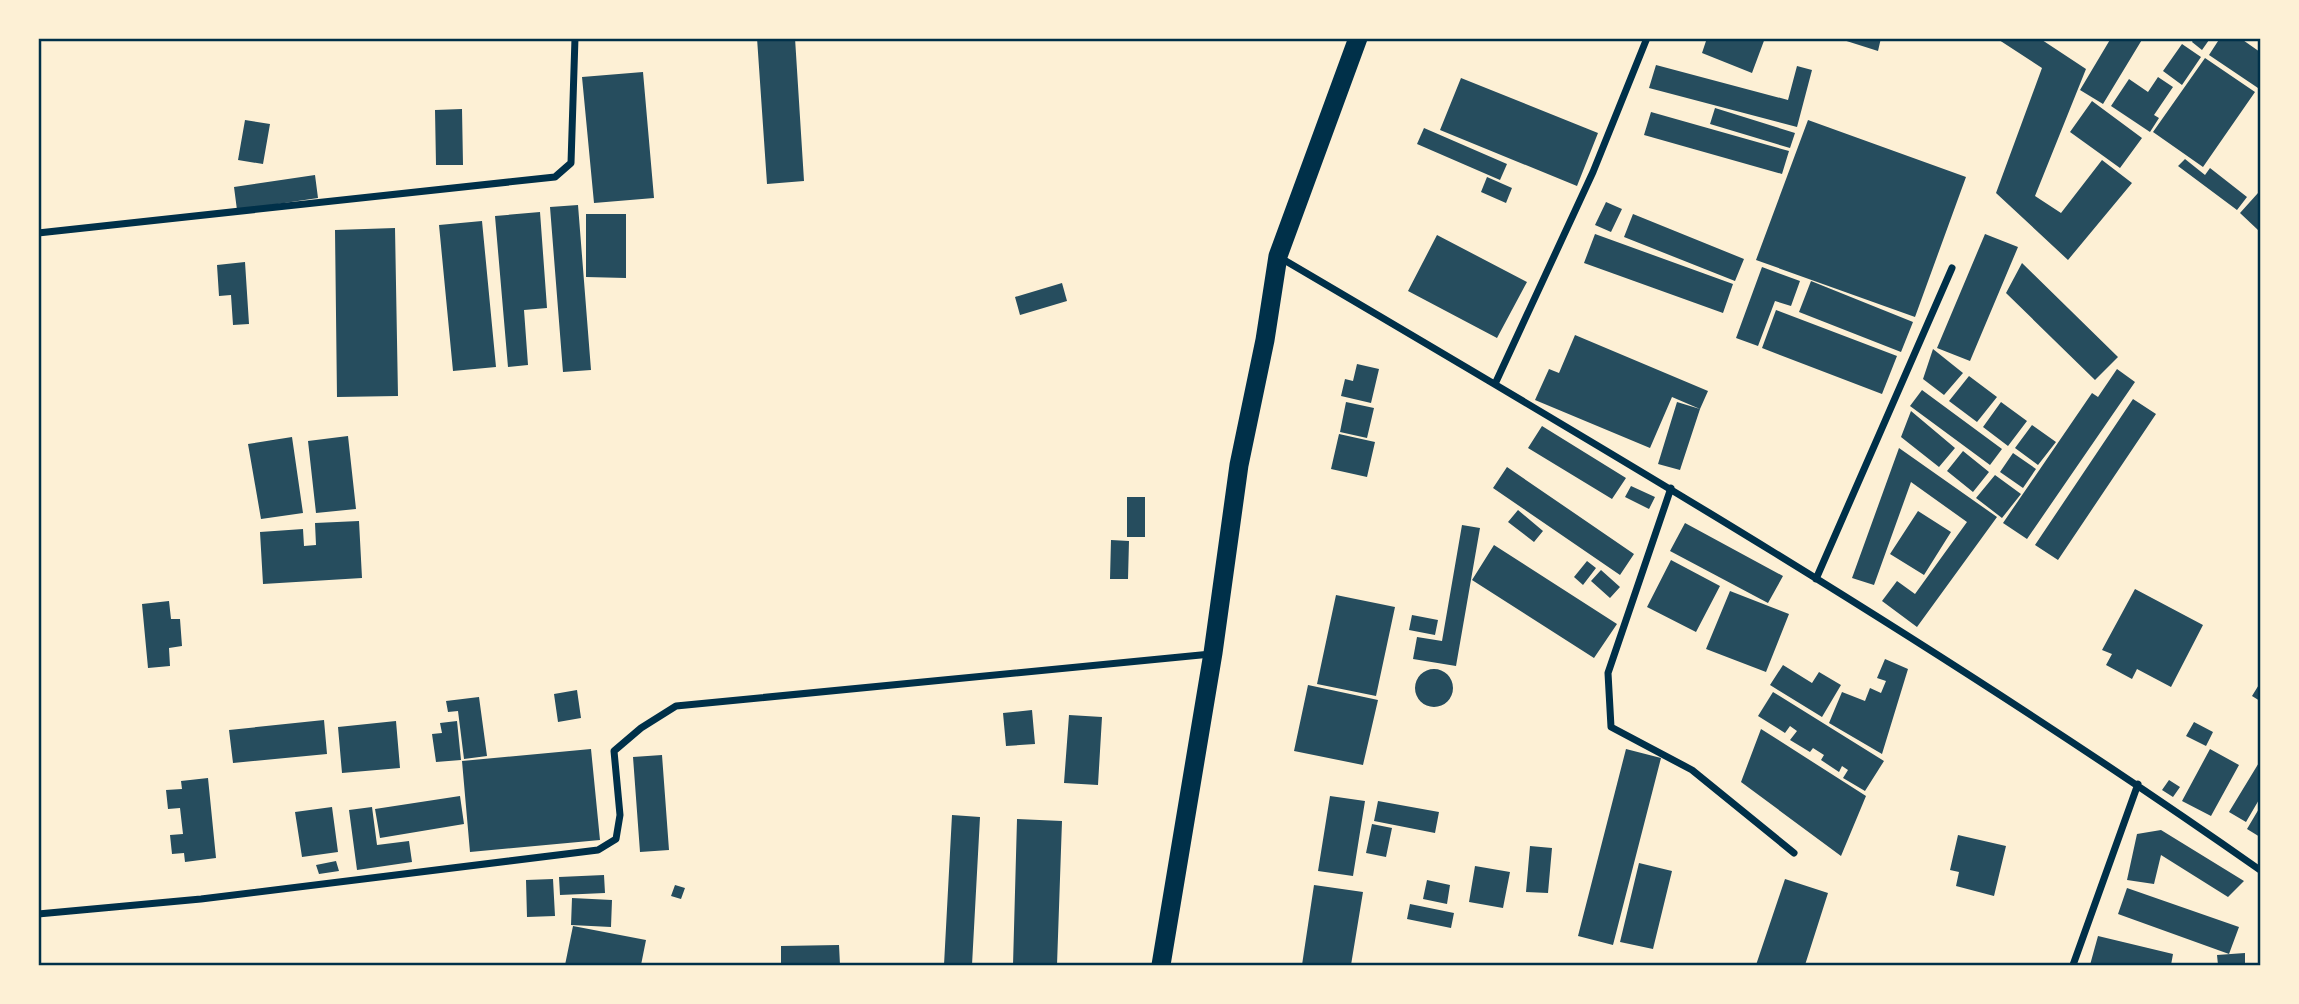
<svg xmlns="http://www.w3.org/2000/svg" width="2299" height="1004" font-family="Ubuntu,sans-serif">
  <style>
    .building { fill: #264d5e }
    .lines { fill: none; stroke-linecap: round; stroke-linejoin: round }
    .minor { stroke: #003049; stroke-width: 7 }
    .trunk { stroke: #003049; stroke-width: 19 }
    .neatline { fill: none; stroke: #003049; stroke-width: 2.5 }
  </style>
  <rect width="100%" height="100%" fill="#fdf0d5"/>
  <path class="building" d="M757,38H795L804,181L767,184Z
    M1707,38H1765L1752,73L1702,53Z
    M1837,38H1881L1878,51Z
    M1996,38H2039L2086,69L2035,196L2061,213L2102,160L2132,183L2068,260L1996,193L2042,68Z
    M2111,38H2143L2103,104L2080,90Z
    M2194,38H2207L2209,40L2202,50L2192,42Z
    M2220,38H2240L2260,52L2258,88L2209,55Z
    M2182,44L2201,57L2182,85L2163,71Z
    M2205,58L2255,92L2203,167L2153,132Z
    M1656,65L1788,100L1797,66L1812,70L1797,127L1649,88Z
    M643,72L654,198L594,203L582,77Z
    M2158,77L2173,87L2154,115L2159,118L2150,132L2111,106L2129,79L2148,92Z
    M1461,78L1598,133L1577,186L1440,130Z
    M2092,101L2142,138L2120,168L2070,132Z
    M1715,108L1795,133L1790,148L1710,124Z
    M462,109L463,165H436L435,110Z
    M1651,112L1789,151L1782,174L1644,135Z
    M245,120L270,124L263,164L238,160Z
    M1808,120L1966,177L1915,317L1756,260Z
    M1424,128L1507,164L1500,180L1417,144Z
    M2185,159L2205,175L2210,168L2247,197L2237,210L2178,166Z
    M315,175L318,198L237,210L234,187Z
    M1487,177L1512,188L1506,203L1481,192Z
    M2258,193L2260,227L2258,230L2240,213Z
    M1606,202L1622,209L1611,232L1595,225Z
    M578,205L591,370L563,372L550,207Z
    M540,212L547,308L524,310L528,365L508,367L495,216Z
    M586,214H626V278L586,277Z
    M1633,214L1744,259L1735,281L1624,237Z
    M482,221L496,367L453,371L439,225Z
    M395,228L398,396L337,397L335,230Z
    M1595,234L1733,284L1723,313L1584,263Z
    M1985,234L2018,247L1970,361L1937,348Z
    M1437,235L1527,282L1497,338L1408,291Z
    M245,262L249,324L233,325L231,295L219,296L217,265Z
    M2022,263L2118,357L2095,380L2006,293Z
    M1762,267L1800,281L1791,306L1775,301L1758,346L1736,338Z
    M1811,281L1913,322L1901,352L1799,312Z
    M1062,283L1067,301L1020,315L1015,297Z
    M1776,310L1897,356L1882,394L1762,348Z
    M1575,335L1708,391L1700,409L1672,397L1650,448L1535,400L1549,369L1559,373Z
    M1933,349L1963,373L1944,395L1923,379Z
    M1357,364L1379,369L1371,403L1341,396L1345,379L1353,381Z
    M2117,369L2135,382L2027,539L2003,523L2092,393L2098,397Z
    M1969,376L1997,397L1977,422L1949,401Z
    M1922,390L2002,449L1990,465L1910,406Z
    M2133,399L2156,414L2058,560L2035,545Z
    M1346,402L1374,408L1367,438L1340,432Z
    M1677,402L1700,409L1680,470L1658,464Z
    M2001,402L2027,421L2008,446L1983,427Z
    M1911,411L1955,448L1939,467L1901,437Z
    M2032,425L2056,442L2038,465L2015,448Z
    M1542,426L1626,478L1612,499L1528,448Z
    M1339,434L1375,442L1367,477L1331,469Z
    M348,436L356,509L316,513L308,441Z
    M292,437L303,513L261,519L248,444Z
    M1899,448L1997,517L1917,627L1882,601L1897,581L1915,594L1967,522L1911,482L1874,585L1852,578Z
    M1963,451L1989,472L1973,492L1947,471Z
    M2013,453L2036,469L2023,488L2000,472Z
    M1507,467L1634,554L1620,575L1493,488Z
    M1995,475L2021,494L2002,518L1976,498Z
    M1631,486L1655,497L1649,509L1625,497Z
    M1127,497H1145V537H1127Z
    M1518,510L1543,531L1534,542L1508,522Z
    M1918,511L1951,532L1924,575L1890,554Z
    M359,521L362,578L263,584L260,532L303,529L304,546L316,545L315,523Z
    M1685,523L1783,576L1768,603L1670,551Z
    M1462,525L1480,528L1456,666L1413,659L1417,637L1442,641Z
    M1111,540L1129,541L1128,579H1110Z
    M1494,545L1617,624L1594,658L1472,580Z
    M1671,560L1720,586L1696,632L1647,607Z
    M1587,561L1596,568L1583,585L1574,577Z
    M1601,570L1620,587L1610,598L1591,581Z
    M2135,589L2203,625L2171,687L2137,669L2132,679L2106,665L2112,654L2102,650Z
    M1730,591L1789,614L1766,672L1706,649Z
    M1336,595L1395,607L1376,696L1317,684Z
    M169,601L171,619H180L182,646L169,648L170,666L148,668L142,604Z
    M1412,615L1438,620L1435,635L1409,630Z
    M1885,659L1908,669L1882,754L1829,723L1842,692L1865,701L1870,688L1881,693L1886,681L1877,678Z
    M1783,665L1812,683L1819,672L1841,685L1822,717L1770,685Z
    M1415 688a19 19 0 1 1 38 0a19 19 0 1 1-38 0Z
    M2260,683V701L2252,696Z
    M1308,685L1378,700L1363,765L1294,751Z
    M577,690L581,718L558,722L554,694Z
    M1773,692L1884,761L1865,791L1843,778L1848,770L1842,766L1839,772L1821,760L1824,755L1813,748L1810,752L1790,740L1797,731L1790,726L1785,733L1758,716Z
    M479,697L487,756L464,759L458,711L448,712L446,701Z
    M1032,710L1035,744L1006,746L1003,713Z
    M1069,715L1102,717L1098,785L1064,783Z
    M324,720L327,754L233,763L229,730Z
    M396,721L400,768L342,773L338,727Z
    M457,721L461,760L436,762L432,734L442,733L440,723Z
    M2194,722L2213,732L2206,746L2186,736Z
    M1761,729L1866,796L1841,856L1741,782Z
    M591,749L600,840L470,852L462,761Z
    M1626,749L1661,758L1613,945L1578,936Z
    M2210,749L2239,765L2211,816L2182,801Z
    M662,755L669,850L640,852L633,757Z
    M2260,761V798L2246,822L2229,812Z
    M208,778L216,858L185,862L184,853L172,854L170,835L183,834L180,808L168,809L166,790L182,789L181,781Z
    M2169,780L2180,787L2173,797L2162,790Z
    M460,796L464,824L380,838L375,809Z
    M1330,796L1365,801L1353,876L1318,871Z
    M1378,801L1439,812L1435,833L1374,821Z
    M332,807L338,852L302,857L295,812Z
    M372,807L377,845L409,841L412,862L357,870L349,810Z
    M2260,807V837L2247,829Z
    M952,815L980,817L972,965H944Z
    M1017,819L1062,821L1057,965H1013Z
    M1372,824L1392,828L1386,857L1366,853Z
    M2161,830L2244,881L2228,897L2161,855L2154,884L2127,880L2137,834Z
    M1958,835L2006,846L1994,896L1956,886L1959,872L1950,870Z
    M1530,846L1552,848L1548,893L1526,892Z
    M336,861L339,871L319,874L316,865Z
    M1639,863L1672,871L1653,949L1620,942Z
    M1475,866L1510,872L1503,908L1469,902Z
    M604,875L605,893L560,895L559,877Z
    M553,879L555,916L527,917L526,880Z
    M1785,879L1828,893L1805,965H1756Z
    M1427,880L1450,885L1447,904L1423,899Z
    M675,885L685,888L681,899L671,896Z
    M1314,885L1363,892L1351,965H1302Z
    M2127,888L2239,927L2229,954L2118,914Z
    M572,898L612,900L611,927L571,925Z
    M1410,904L1454,913L1451,928L1407,919Z
    M573,926L646,940L641,965H565Z
    M2098,936L2173,954L2171,965H2090Z
    M839,945L840,965H781V946Z
    M2245,953V965H2218L2217,955Z"/>
  <g class="lines">
    <path class="minor" d="M38,233L555,177L571,163L575,38
      M1279,257C1611,452 1944,648 2260,870
      M1495,384L1593,172L1647,38
      M1671,488L1608,673L1611,727L1692,770L1794,853
      M1816,579L1952,268
      M38,914L201,899L598,850L616,839L620,815L614,751L641,728L676,706L1211,654
      M2073,965L2138,784"/>
    <path class="trunk" d="M1161,965L1213,653L1239,465L1265,340L1278,256L1358,38"/>
  </g>
  <rect width="2299" height="1004" fill="none" stroke="#fdf0d5" stroke-width="80"/>
  <rect x="40" y="40" width="2219" height="924" class="neatline"/>
</svg>
